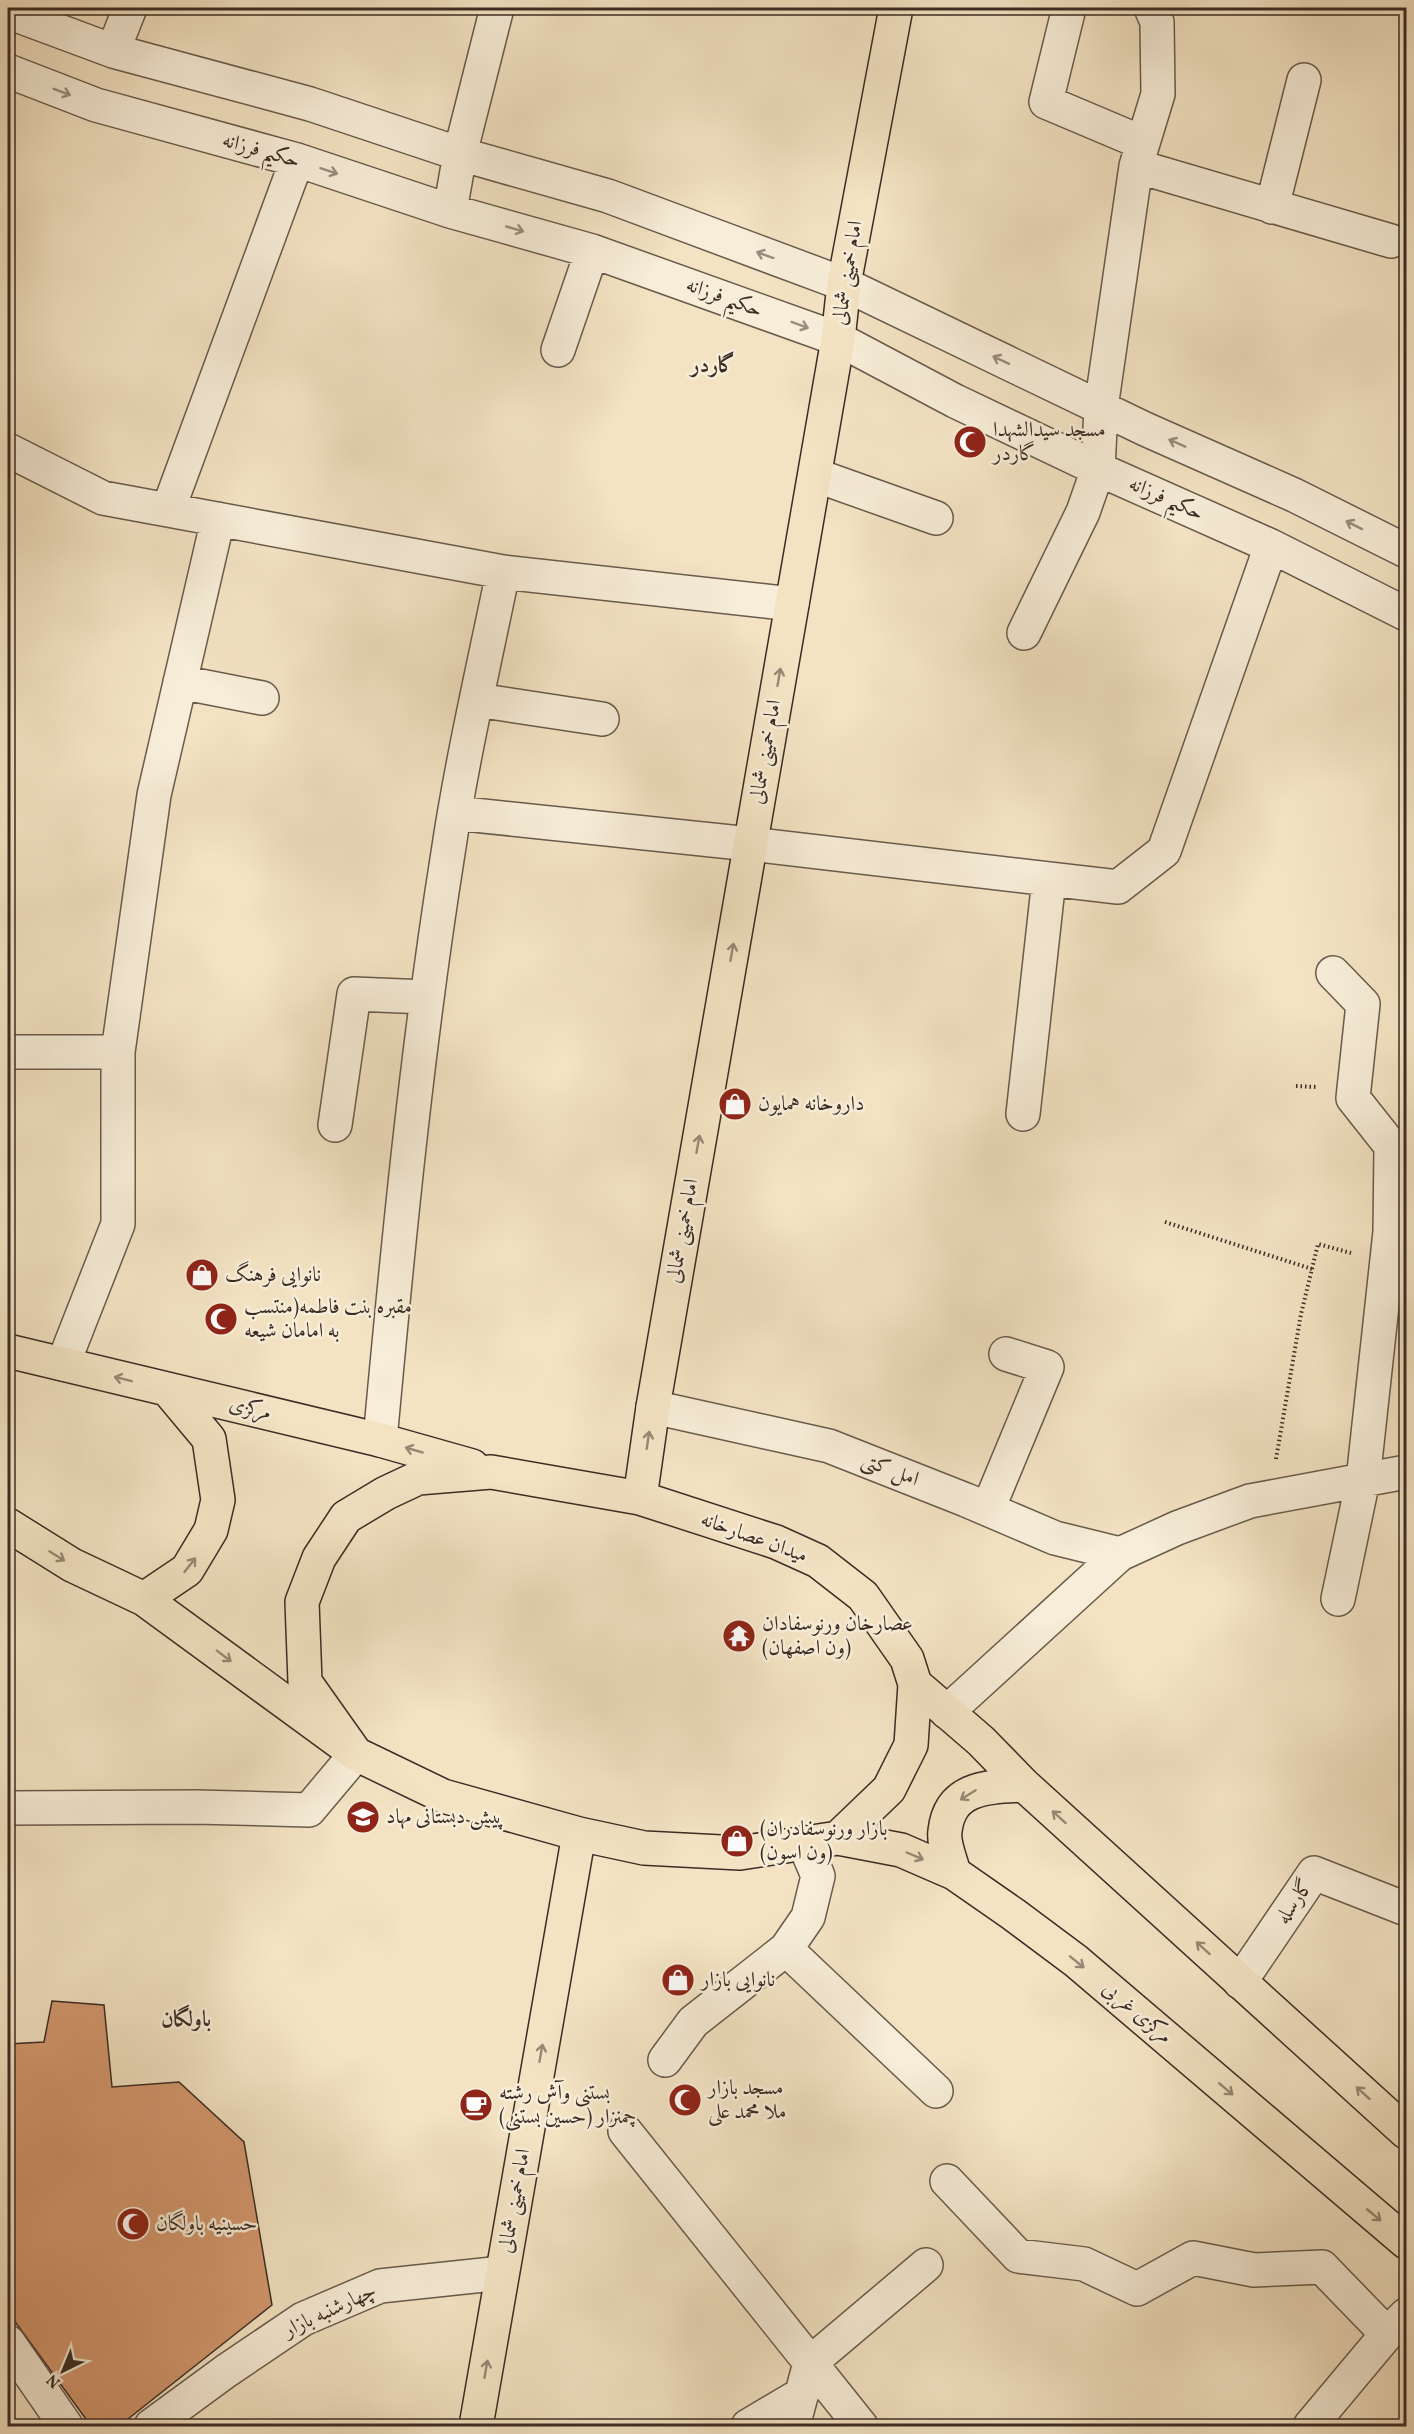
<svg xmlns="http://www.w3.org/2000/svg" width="1414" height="2434" font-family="Vollkorn,Amiri,serif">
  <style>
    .building { fill: #d4986f; stroke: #3b2c25; stroke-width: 1.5 }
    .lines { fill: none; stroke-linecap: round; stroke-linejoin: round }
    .minor-casing { stroke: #695a4c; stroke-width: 36 }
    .major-casing { stroke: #3b2c25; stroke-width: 36 }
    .path { stroke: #3b2c25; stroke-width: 4; stroke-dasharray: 1.5 3; stroke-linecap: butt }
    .minor { stroke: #f7edd8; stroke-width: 33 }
    .major { stroke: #f3e3c3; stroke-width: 33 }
    .oneway { stroke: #998c7e }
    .oneway2 { stroke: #978874 }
    .labels { text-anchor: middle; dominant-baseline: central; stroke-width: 5; stroke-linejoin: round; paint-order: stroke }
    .street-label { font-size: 21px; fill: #3b2c25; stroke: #f7edd8 }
    .poi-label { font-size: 21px; fill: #3b2c25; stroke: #f7edd8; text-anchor: start }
    .neighbourhood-label { font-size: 22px; font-weight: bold; fill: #3b2c25; stroke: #f7edd8 }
  </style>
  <rect width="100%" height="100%" fill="#f3e3c3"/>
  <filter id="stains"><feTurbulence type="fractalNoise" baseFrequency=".00333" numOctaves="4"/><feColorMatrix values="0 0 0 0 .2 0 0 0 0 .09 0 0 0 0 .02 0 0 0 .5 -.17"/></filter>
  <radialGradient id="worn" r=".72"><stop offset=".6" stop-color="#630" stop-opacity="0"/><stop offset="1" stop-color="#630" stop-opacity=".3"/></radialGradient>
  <path class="building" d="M52,2001L104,2005L112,2087L179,2082L244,2142L272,2305L119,2426H91L8,2312V2044L44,2042Z"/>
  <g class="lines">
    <defs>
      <path id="minor" d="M1069,8L1046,102L1143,143
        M8,12L113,51L310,104L460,154L608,196L844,284L1145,429L1294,495L1406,551
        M113,51L130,8
        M8,71L96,105L297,160L450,211L592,251L838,339L955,401L1098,469L1271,546L1406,614
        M1136,166L1391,241
        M1272,207L1304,80
        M450,211L460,154L497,8
        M558,350L592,251
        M8,450L103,498L503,572L792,604
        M815,475L936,518
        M168,510L297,160
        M1024,633L1083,512L1098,469L1101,408L1136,166L1158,94L1157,22L1151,8
        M180,682L262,698
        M477,700L602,719
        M455,813L750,844L1118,887L1164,851L1271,546
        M1333,973L1363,1004L1353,1098L1391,1146L1390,1232L1363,1480L1338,1599
        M8,1052H118
        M1023,1114L1049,879
        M335,1125L354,994L426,997
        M63,1364L118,1224V1052L154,795L218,519
        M653,1407L829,1446L966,1500L1055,1538L1120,1554
        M380,1440C398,1244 417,1048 448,853C462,759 484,665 503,572
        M988,1509L1047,1367L1006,1354
        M947,1712L1120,1554L1177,1528L1250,1501L1406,1472
        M8,1808L196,1807L309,1810L356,1754
        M786,1949L936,2091
        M1240,1982L1314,1873L1406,1909
        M665,2060L693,2022L786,1949L808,1917L818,1876L804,1843
        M625,2131L861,2426
        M947,2181L1018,2256L1084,2264L1137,2289L1193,2258L1254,2270L1322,2267L1387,2334
        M8,2342L66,2426
        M151,2426L226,2371L303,2319L380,2286L502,2273
        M748,2426L802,2394
        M793,2426L810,2363L926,2265
        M1310,2426L1387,2334L1406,2315"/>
      <path id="major" d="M8,1351L380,1440L472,1466
        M640,1498L653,1407L838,339L844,284L896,8
        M8,1525L72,1565L144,1599L356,1754L443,1796L579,1834L644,1848L740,1853L838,1838L889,1789L911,1745L915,1684L907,1659L863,1596L818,1561L776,1542L640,1498L491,1472L418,1478L386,1493L346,1517L319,1558L302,1602L305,1682L356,1754
        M144,1599L187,1570L211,1530L218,1500L209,1439L168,1390
        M915,1684L981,1741L1024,1785L1406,2132
        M838,1838L901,1850L954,1873L1013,1914L1076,1961L1406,2242
        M954,1873C951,1861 943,1843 945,1831C950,1786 989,1787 1024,1785
        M476,2426L579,1834"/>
    </defs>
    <use href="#minor" class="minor-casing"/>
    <use href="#major" class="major-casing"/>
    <path class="path" d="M1296,1086L1317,1087
      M1165,1222L1312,1269
      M1276,1459L1301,1314L1318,1244L1351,1253"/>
    <use href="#minor" class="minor"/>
    <use href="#major" class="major"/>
  </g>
  <defs><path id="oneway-shaft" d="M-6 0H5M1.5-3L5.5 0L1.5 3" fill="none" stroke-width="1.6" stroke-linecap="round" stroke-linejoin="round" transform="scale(1.5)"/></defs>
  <g class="oneway">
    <use href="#oneway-shaft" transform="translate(62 92) rotate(21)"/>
    <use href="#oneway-shaft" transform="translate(329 171) rotate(18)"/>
    <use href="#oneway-shaft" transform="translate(515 229) rotate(16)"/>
    <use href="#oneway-shaft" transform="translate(765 255) rotate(-160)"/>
    <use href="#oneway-shaft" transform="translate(800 325) rotate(20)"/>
    <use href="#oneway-shaft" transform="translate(1001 360) rotate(-155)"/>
    <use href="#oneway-shaft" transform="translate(1177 443) rotate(-156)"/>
    <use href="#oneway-shaft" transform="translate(1354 525) rotate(-153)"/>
  </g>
  <g class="oneway2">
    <use href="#oneway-shaft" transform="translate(779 677) rotate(-80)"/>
    <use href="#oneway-shaft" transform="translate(732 952) rotate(-80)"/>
    <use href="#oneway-shaft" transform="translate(698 1144) rotate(-80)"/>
    <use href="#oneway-shaft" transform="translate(123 1379) rotate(-166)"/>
    <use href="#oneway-shaft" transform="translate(648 1440) rotate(-82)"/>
    <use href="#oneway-shaft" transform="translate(414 1450) rotate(-164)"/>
    <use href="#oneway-shaft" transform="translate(57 1556) rotate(32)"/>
    <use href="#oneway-shaft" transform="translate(190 1565) rotate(-52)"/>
    <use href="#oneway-shaft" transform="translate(224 1656) rotate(37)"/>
    <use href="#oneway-shaft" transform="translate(968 1795) rotate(148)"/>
    <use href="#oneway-shaft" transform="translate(1059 1817) rotate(-138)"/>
    <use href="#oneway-shaft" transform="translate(915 1856) rotate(23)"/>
    <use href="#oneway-shaft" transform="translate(1203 1948) rotate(-138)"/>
    <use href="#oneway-shaft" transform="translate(1077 1962) rotate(39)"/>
    <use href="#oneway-shaft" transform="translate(541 2053) rotate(-80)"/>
    <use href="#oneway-shaft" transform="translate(1226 2089) rotate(40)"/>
    <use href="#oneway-shaft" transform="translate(1363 2093) rotate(-138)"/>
    <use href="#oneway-shaft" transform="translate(1374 2215) rotate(40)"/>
    <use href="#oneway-shaft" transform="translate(486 2369) rotate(-80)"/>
  </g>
  <defs>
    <symbol id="mosque-disc" viewBox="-11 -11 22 22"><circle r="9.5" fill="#8f2418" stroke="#f7edd8"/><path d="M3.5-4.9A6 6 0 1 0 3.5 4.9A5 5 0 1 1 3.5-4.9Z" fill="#fff"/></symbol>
    <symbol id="shop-disc" viewBox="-11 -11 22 22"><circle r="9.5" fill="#8f2418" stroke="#f7edd8"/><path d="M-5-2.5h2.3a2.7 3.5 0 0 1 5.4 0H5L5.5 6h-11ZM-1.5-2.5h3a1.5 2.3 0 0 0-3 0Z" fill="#fff"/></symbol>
    <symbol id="temple-disc" viewBox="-11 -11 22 22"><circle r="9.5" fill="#8f2418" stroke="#f7edd8"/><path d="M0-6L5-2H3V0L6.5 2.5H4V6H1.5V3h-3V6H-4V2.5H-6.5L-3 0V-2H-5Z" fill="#fff"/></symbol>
    <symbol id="school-disc" viewBox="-11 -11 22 22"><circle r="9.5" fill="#8f2418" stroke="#f7edd8"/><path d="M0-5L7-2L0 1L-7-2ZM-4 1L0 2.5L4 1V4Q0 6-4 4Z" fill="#fff"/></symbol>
    <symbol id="cafe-disc" viewBox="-11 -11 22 22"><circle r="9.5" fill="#8f2418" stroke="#f7edd8"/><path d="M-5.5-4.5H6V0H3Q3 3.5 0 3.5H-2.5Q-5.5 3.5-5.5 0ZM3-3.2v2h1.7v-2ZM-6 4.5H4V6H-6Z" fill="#fff"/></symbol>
  </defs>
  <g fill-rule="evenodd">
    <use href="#mosque-disc" x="951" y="423" width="38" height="38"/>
    <use href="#shop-disc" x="716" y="1085" width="38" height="38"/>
    <use href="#shop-disc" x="183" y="1256" width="38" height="38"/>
    <use href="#mosque-disc" x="202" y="1300" width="38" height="38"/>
    <use href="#temple-disc" x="720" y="1617" width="38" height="38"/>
    <use href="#school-disc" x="344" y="1798" width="38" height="38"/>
    <use href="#shop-disc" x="718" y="1822" width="38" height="38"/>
    <use href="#shop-disc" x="659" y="1961" width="38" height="38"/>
    <use href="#mosque-disc" x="666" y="2081" width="38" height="38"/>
    <use href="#cafe-disc" x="457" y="2086" width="38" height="38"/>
    <use href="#mosque-disc" x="114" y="2205" width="38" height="38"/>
  </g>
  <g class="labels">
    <g class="street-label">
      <text transform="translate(261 151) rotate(16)">حکیم فرزانه</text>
      <text transform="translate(848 273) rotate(-81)">امام خمینی شمالی</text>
      <text transform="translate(724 298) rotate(20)">حکیم فرزانه</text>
      <text transform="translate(1166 499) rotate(24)">حکیم فرزانه</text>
      <text transform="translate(766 752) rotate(-80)">امام خمینی شمالی</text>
      <text transform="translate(683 1231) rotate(-80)">امام خمینی شمالی</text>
      <text transform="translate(250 1409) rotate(13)">مرکزی</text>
      <text transform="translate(890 1470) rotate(21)">امل کتی</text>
      <text transform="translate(754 1538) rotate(20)">میدان عصارخانه</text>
      <text transform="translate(1295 1902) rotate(-55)">گارسله</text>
      <text transform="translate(1137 2013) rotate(40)">مرکزی غربی</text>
      <text transform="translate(515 2201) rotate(-80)">امام خمینی شمالی</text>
      <text transform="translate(330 2311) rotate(-25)">چهارشنبه بازار</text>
    </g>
    <g class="poi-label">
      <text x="993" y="430">مسجد سیدالشهدا<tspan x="993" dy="24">گاردر</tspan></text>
      <text x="758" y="1104">داروخانه همایون</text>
      <text x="225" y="1275">نانوایی فرهنگ</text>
      <text x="244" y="1307">مقبره بنت فاطمه(منتسب<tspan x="244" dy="24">به امامان شیعه</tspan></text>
      <text x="762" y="1624">عصارخان ورنوسفادان<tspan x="762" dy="24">(ون اصفهان)</tspan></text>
      <text x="386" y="1817">پیش دبستانی مهاد</text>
      <text x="760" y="1829">(بازار ورنوسفادران<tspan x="760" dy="24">(ون اسون)</tspan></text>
      <text x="701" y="1980">نانوایی بازار</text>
      <text x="708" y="2088">مسجد بازار<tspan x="708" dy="24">ملا محمد علی</tspan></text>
      <text x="499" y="2093">بستنی وآش رشته<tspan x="499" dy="24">چمنزار (حسین بستنی)</tspan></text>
      <text x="156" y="2224">حسینیه باولگان</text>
    </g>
    <g class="neighbourhood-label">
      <text x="713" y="366">گاردر</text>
      <text x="186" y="2020">باولگان</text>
    </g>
  </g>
  <rect width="1414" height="2434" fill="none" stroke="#f3e3c3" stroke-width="30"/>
  <rect x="9" y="9" width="1396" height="2416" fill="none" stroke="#3b2c25" stroke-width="3"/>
  <rect x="15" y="15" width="1384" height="2404" fill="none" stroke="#3b2c25" stroke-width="1.5"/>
  <g transform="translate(63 2371) rotate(223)" stroke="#f7edd8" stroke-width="4.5" paint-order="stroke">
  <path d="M0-4.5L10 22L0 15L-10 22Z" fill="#3b2c25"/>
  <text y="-9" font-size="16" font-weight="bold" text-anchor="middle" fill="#3b2c25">N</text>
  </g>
  <rect width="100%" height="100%" filter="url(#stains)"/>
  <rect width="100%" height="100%" fill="url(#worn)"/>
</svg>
